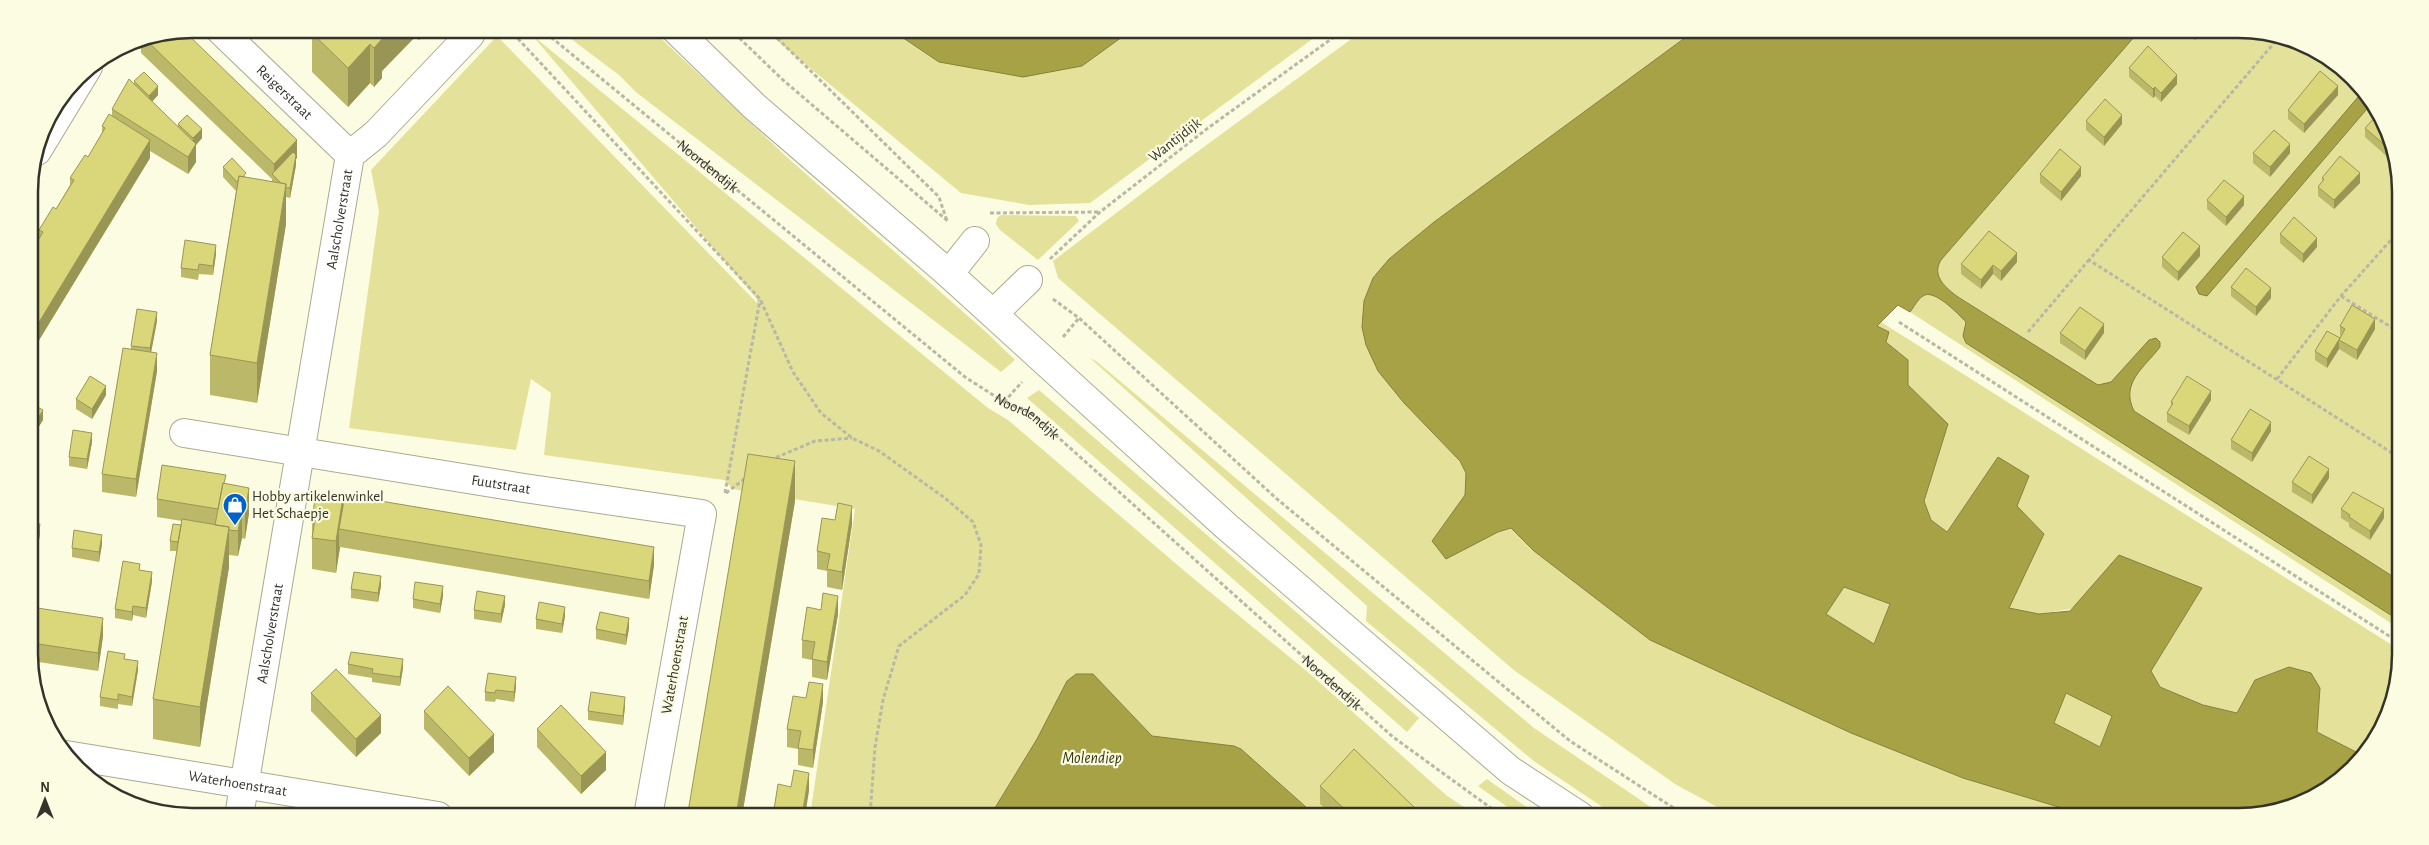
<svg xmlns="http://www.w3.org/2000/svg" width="2429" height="845" font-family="'Alegreya Sans',sans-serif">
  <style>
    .green { fill: #e4e29a }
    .water { fill: #a6a245; stroke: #84813d; fill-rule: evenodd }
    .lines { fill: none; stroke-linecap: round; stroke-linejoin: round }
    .minor-casing { stroke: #aaa993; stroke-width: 30 }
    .path { stroke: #b8b8a5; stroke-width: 3; stroke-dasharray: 4 2.5; stroke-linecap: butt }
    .minor { stroke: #fff; stroke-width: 28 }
    .wall { fill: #bbb969 }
    .shaded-wall { fill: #999655 }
    .building { fill: #dad77a; stroke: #999655 }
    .labels { text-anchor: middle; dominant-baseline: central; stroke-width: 4.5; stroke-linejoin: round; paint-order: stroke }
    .street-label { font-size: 15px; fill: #33332a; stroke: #fcfce3 }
    .poi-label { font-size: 15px; fill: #33332a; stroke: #fcfce3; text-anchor: start }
    .water-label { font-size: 16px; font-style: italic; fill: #35330a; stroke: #fcfce3 }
    .rim { fill: none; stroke: #33332a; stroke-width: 2.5 }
  </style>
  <rect width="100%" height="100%" fill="#fcfce3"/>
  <path class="green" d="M558,29H651L790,160L986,332L1015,360L1001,372L637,93L619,75Z
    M763,29H890L939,62L1082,66L1133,29H1326L1090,203L1029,205L961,193Z
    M1365,29H1697L1434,222L1389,259L1378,371L1404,403L1460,461L1466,473L1465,495L1432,541L1498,532L1511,528L1534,551L1650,640L1851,733L1963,778L2088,816H1734L1675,784L1515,671L1058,278L1053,261L1182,163Z
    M2141,29H2237L2290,37L2360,84L2384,120L2399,170L2400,629L1910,312L1922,296L1941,260Z
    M532,35L988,408L1008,420L1188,574L1309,673L1446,795L1477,816H1316L1241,749L1234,746L1152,736L1093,674H1076L1067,681L1037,739L990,816H810L855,509L733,489L724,480L544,455L551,393L531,379L516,450L349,428L379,211L371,170L497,36L757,303V299Z
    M1001,215L1076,216L1079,221L1038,260L1000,230L996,224L997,218Z
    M1881,322L2400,650C2399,687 2388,728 2362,755L2317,732L2320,688L2310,673L2289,667L2255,680L2237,713L2203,705L2160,687L2151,671L2202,588L2039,614L2008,608L2044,534L2017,506L1998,457L1946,532L1931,520L1924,501L1948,424L1908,385V360L1886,341L1877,326Z
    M1090,358L1096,361L1534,728L1664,816H1616L1535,762L1366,621L1367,606Z
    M1039,390L1419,718L1407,732L1027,398Z
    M1844,587L1890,604L1874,644L1826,614Z
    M2065,692L2112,716L2100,747L2054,723Z
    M1487,779L1539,816H1520L1478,786Z"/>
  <path class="water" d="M890,29H1133L1082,66L1023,77L939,62Z
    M1697,29H2141L1941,260C1931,276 1946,288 1958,297L2098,385L2111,382L2149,340L2156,338L2160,342V347C2144,368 2120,383 2134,411L2400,581V621L1966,343L1963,336L1966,322C1958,314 1934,288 1923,296C1918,299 1914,307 1910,312L1898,305L1877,326L1889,332L1886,342L1908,360V385L1948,424L1924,501L1931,520L1947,532L1998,457L2029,476L2017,506L2044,534L2009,608L2039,614L2070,611L2119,555L2202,588L2151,671L2160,687L2203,705L2237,713L2255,680L2289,667L2311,673L2320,688L2317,732L2362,755L2337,782L2300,804L2248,816H2088L1963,778L1851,733L1650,640L1534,551L1511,528L1498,532L1446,559L1432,541L1465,495L1466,473L1460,461L1404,403L1378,371L1366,345L1362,327L1364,301L1373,278L1389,259L1434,222ZM1844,587L1890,604L1874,644L1826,614ZM2066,693L2112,716L2100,747L2054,723Z
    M2364,90L2372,103L2207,296L2199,294L2196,287Z
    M1076,674H1093L1152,736L1234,746L1241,749L1316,816H990L1037,739L1067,681Z"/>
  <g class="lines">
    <defs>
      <g id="minor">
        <path id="s2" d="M219,29L350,155"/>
        <path d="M675,29L754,106L949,274L1226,526L1511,771L1580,816"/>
        <path d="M37,151L88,67"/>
        <path d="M949,274L975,241"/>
        <path d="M994,313L1028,280"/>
        <path id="s3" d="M184,433L524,488L702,514L648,816"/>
        <path id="s4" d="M66,755L438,816"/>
        <path id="s5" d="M239,816L350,155L376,134L470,35"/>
      </g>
    </defs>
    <use href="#minor" class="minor-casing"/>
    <g class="path">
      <path d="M509,29L760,299L793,372L821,413L852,438L879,451L945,498L973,522L981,545L979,574L965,595L899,646L883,700L875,747L870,816"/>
      <path id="s1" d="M541,29L965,377L1004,402L1031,413L1393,737L1502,816"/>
      <path d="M730,29L783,80L949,222"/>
      <path d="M768,29L939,197L947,221"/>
      <path d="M2280,36L2089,260L2400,458"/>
      <path d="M990,213L1099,212"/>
      <path d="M1050,259L1100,212L1208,128L1345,29"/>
      <path d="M2341,296L2399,332"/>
      <path d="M1053,299L1079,318L1277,499L1570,741L1686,816"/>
      <path d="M1899,322L2400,643"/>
      <path d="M2028,332L2089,260"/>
      <path d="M1063,337L1079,318"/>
      <path d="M2277,379L2341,296L2399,231"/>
      <path d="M1004,402L1022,382"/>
      <path d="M770,460L815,441L852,438"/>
      <path d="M725,493L760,300"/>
      <path d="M726,493L747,477"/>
    </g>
    <use href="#minor" class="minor"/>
  </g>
  <path class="wall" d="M315,29H427V31L419,40L415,37L382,71V78L374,87L370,83L348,107L312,72V33Z
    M2181,29H2204L2195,40Z
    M183,30L297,158L296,159V165L290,198L286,197V224L257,403L210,395V355L236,191L223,177V167L246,177L272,182V179L141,53V39Z
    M2129,68L2177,84L2161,102L2155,96L2153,98L2129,77Z
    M134,81L158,95L152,102L178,127V124L202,138L196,145V162L188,174L150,151V158L30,355V254L39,237V230L56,209L70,185V178L88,157L102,133V126L112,116V109L134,84Z
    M2338,95L2304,133L2288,119V110Z
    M2384,120L2396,159L2393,162L2365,137V128Z
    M2086,121L2122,124L2104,146L2086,130Z
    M2253,153H2290L2270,177L2253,163Z
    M2040,174L2081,176L2061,201L2040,183Z
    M2322,178L2360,183L2334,209L2318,196V187L2322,182Z
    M2207,200L2244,205L2226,226L2207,209Z
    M2280,234L2317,247L2303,263L2280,243Z
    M216,254L213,275L199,274L198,280L181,277V268Z
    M2200,256L2178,281L2162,267V257Z
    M2017,262L2001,281L1993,274L1981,289L1961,274V264Z
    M2231,287L2271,298L2256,316L2231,296Z
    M157,321L151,352L157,371L136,497L102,492V474L131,349V346Z
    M2340,326L2375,329L2357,360L2339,349L2327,368L2315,360V351L2340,338L2341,336L2340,335Z
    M2060,333H2104L2085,360L2060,343Z
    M2399,344V370L2392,365V356Z
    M106,395L92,419L76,409V399Z
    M2211,400L2189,435L2167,422V413L2171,406V402Z
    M30,403L43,420L32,437L30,436Z
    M2271,431L2252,462L2231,449V440Z
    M92,442L87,469L69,466V457Z
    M2329,478L2312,504L2292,492V482Z
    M226,484L249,513L245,539L242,538L238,556L229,555V567L200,747L153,739V699L177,551H170V541L181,525L182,521L157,517V499Z
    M795,501L742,816H688V812Z
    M343,508L654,565L649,599L340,547L336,573L312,569V519Z
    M2341,509L2384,518L2370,540L2349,527V523L2341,518Z
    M31,523L40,534L37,552L31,551Z
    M852,524L842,590L827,587V571L817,569V551Z
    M102,544L99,562L72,557V548Z
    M152,581L146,618L133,615L132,621L115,618V609Z
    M381,586L378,602L351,598V589Z
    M443,596L440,613L413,608V599Z
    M505,605L501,623L474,619V610Z
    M31,607L103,636L98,671L32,661Z
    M838,614L827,680L812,677V660L802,658V640Z
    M565,616L562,633L536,629V619Z
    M629,628L626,645L596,639V629Z
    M125,659L138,670L132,706L118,704V709L100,706V697Z
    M348,664L403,668L400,686L372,682V678L348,674Z
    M516,687L514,702L496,699L495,702L485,701V692Z
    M311,693L381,733L356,757L311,711Z
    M823,702L813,768L798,765V749L787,747V729Z
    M625,706L623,725L588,720V711Z
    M424,711L494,752L469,776L424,729Z
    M537,729L606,770L581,794L537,747Z
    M1320,786L1415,816H1333L1320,804Z"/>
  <path class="shaded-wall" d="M385,29H415V37L382,71V78L374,87V48L381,33Z
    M419,29H427V31L419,40Z
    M2196,29H2204L2195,40V31Z
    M370,44V83L348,107V68Z
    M2177,75V84L2161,102V93Z
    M158,86V95L149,105V96Z
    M2338,86V95L2304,133V124Z
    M2155,87V96L2153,98V89Z
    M2122,115V124L2104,146V137Z
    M202,129V138L196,145V162L188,174V157L193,148V138Z
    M150,140V158L30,355V337Z
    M297,140V158L296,159V165L290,198V188L274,177V164Z
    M2290,144V153L2270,177V167Z
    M2393,152L2396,159L2393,162Z
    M2081,167V176L2061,201V192Z
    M2360,173V183L2334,209V200Z
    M286,184V224L257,403V363Z
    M2244,196V205L2226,226V217Z
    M2317,238V247L2303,263V254Z
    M216,245V254L213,275V266Z
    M2200,246V256L2178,281V272Z
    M2017,253V262L2001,281V271Z
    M1993,265V274L1981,289V280Z
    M2271,288V298L2256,316V307Z
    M157,312V321L150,358V348Z
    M2375,319V329L2357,360V350Z
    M2104,324V333L2085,360V351Z
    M2339,340V349L2327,368V359Z
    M157,353V371L136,497V479Z
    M106,386V395L92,419V409Z
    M2211,391V400L2189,435V426Z
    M43,410V420L32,437V428Z
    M2271,422V431L2252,462V453Z
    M92,433V442L87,469V459Z
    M795,461V501L742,816H736Z
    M2329,469V478L2312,504V495Z
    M249,488V513L245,539V513Z
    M343,497V530L339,529V547H340L336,573V541Z
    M852,506V524L842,590V572Z
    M2384,509V518L2370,540V531Z
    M242,512V538L238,556V531Z
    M40,524V534L37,552V542Z
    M229,527V567L200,747V707Z
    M102,535V544L99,562V552Z
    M654,547V565L649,599V581Z
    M152,572V581L146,618V608Z
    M381,576V586L378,602V593Z
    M443,586V596L440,613V604Z
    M505,596V605L501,623V614Z
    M838,596V614L827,680V662Z
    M133,606V615L132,621V612Z
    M565,607V616L562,633V624Z
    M103,618V636L98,671V653Z
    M629,618V628L626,645V635Z
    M403,659V668L400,686V677Z
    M138,661V670L132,706V697Z
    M516,677V687L514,702V692Z
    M823,684V702L813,768V750Z
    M625,697V706L623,725V716Z
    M381,715V733L356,757V739Z
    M494,734V752L469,776V758Z
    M606,752V770L581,794V776Z
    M809,773V791L805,816H802Z
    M1415,808V816H1408Z"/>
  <path class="building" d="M315,29H385L381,33L382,39L374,48L370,44L348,68L312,33Z
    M183,30L297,140L274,164L144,38Z
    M2148,46L2177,75L2161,93L2155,87L2153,89L2129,68Z
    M2320,71L2338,86L2304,124L2288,110Z
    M144,72L158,86L149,96L134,81Z
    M129,79L196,144L188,157L112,109Z
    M2105,99L2122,115L2104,137L2086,121Z
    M2379,113L2384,120L2393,152L2365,128Z
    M109,114L150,140L30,337V254L43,232L39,230L53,207L56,209L74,180L70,178L85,155L88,157L105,128L102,126Z
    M187,115L202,129L193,138L178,124Z
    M2274,130L2290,144L2270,167L2253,153Z
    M2060,149L2081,167L2061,192L2040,174Z
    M293,152L296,155L290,188H286V184L281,183L272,174Z
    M2340,156L2360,173L2334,200L2318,187L2324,179L2322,178Z
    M232,158L246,173L243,177L239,176L238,181L237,182L223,167Z
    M239,176L286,184L257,363L210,355Z
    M2224,180L2244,196L2226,217L2207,200Z
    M2294,217L2317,238L2303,254L2280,234Z
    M1989,231L2017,253L2001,271L1993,265L1981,280L1961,264Z
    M2183,232L2200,246L2178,272L2162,257Z
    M185,240L216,245L213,266L199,264L198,270L181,268Z
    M2246,268L2271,288L2256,307L2231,287Z
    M2352,305L2375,319L2357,350L2339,340L2345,329L2340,326Z
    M2080,307L2104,324L2085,351L2060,333Z
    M137,309L157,312L150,348L131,346Z
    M2327,331L2340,338L2327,359L2315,351Z
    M2399,344V360L2392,356Z
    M123,348L157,353L136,479L102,474Z
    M90,376L106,386L92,409L76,399Z
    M2187,376L2211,391L2189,426L2167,413L2173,403L2171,402Z
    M30,403L43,410L32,428L30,427Z
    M2250,409L2271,422L2252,453L2231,440Z
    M73,430L92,433L87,459L69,457Z
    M748,454L795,461L736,816H715L688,812Z
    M2309,456L2329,469L2312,495L2292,482Z
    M162,465L226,475L224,483H223L218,509L157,499Z
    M223,483L249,488L245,513L242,512L238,531L229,530V527L215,525Z
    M316,492L343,497L336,541L312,538L315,519H312Z
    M2353,492L2384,509L2370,531L2349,517L2350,515L2341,509Z
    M345,495L654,547L649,581L339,529Z
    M838,503L852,506L842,572L827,569L830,554L817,551L822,518L835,520Z
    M182,519L229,527L200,707L153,699Z
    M31,523L40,524L37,542L31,541Z
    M173,524L181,525L178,542L170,541Z
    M74,530L102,535L99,552L72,548Z
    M123,561L140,564L139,570L152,572L146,608L133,606L132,612L115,609Z
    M354,572L381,576L378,593L351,589Z
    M415,582L443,586L440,604L413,599Z
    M477,591L505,596L501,614L474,610Z
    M823,593L838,596L827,662L812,659L815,642L802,640L807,607L821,610Z
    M539,602L565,607L562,624L536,619Z
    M31,607L103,618L98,653L32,643Z
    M600,612L629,618L626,635L596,629Z
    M108,651L125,654L124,659L138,661L132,697L118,694V700L100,697Z
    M351,652L403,659L400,677L372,673L373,669L348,664Z
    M336,669L381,715L356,739L311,693Z
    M488,673L516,677L514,692L496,690L495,693L485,692Z
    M809,682L823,684L813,750L798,748L801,731L787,729L793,696L806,698Z
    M448,686L494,734L469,758L424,711Z
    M591,692L625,697L623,716L588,711Z
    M561,705L606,752L581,776L537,729Z
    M1354,749L1415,808L1408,816H1352L1320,786Z
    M794,770L809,773L802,816H773L778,784L791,787Z
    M131,802L170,809V813L139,808Z"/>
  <defs>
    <symbol id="shop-pin" viewBox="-11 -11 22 30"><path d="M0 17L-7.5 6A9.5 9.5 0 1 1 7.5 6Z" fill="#0061ca" stroke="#fcfce3"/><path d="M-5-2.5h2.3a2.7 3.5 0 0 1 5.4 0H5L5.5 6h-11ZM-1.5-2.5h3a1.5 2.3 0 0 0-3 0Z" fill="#fff"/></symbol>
  </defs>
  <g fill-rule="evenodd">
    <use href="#shop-pin" x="221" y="491" width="28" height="38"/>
  </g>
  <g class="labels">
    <g class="street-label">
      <text stroke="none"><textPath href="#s2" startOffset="91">Reigerstraat</textPath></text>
      <text transform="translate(1175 140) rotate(-38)">Wantijdijk</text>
      <text stroke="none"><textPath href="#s1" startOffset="216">Noordendijk</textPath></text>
      <text stroke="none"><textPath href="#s5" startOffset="605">Aalscholverstraat</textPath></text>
      <text stroke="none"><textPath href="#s1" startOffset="622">Noordendijk</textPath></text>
      <text stroke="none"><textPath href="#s3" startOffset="321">Fuutstraat</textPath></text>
      <text stroke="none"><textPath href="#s5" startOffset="185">Aalscholverstraat</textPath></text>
      <text transform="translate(675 665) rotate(-80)">Waterhoenstraat</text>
      <text stroke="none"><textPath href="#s1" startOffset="1028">Noordendijk</textPath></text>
      <text stroke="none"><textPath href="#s4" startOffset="174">Waterhoenstraat</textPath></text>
    </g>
    <g class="poi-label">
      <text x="252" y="496">Hobby artikelenwinkel<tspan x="252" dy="17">Het Schaepje</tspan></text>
    </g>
    <g class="water-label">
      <text x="1092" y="758">Molendiep</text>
    </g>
  </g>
  <path d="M0 0H2429V845H0ZM192 38H2238A154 154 0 0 1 2392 192V654A154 154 0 0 1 2238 808H192A154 154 0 0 1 38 654V192A154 154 0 0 1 192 38Z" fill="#fcfce3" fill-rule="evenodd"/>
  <path class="rim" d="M192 38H2238A154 154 0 0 1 2392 192V654A154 154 0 0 1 2238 808H192A154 154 0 0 1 38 654V192A154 154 0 0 1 192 38Z"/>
  <g transform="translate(45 800)" stroke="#fcfce3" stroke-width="4" paint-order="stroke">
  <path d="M0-4L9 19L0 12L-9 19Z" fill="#33332a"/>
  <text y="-8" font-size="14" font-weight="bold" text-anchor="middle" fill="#33332a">N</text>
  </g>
</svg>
